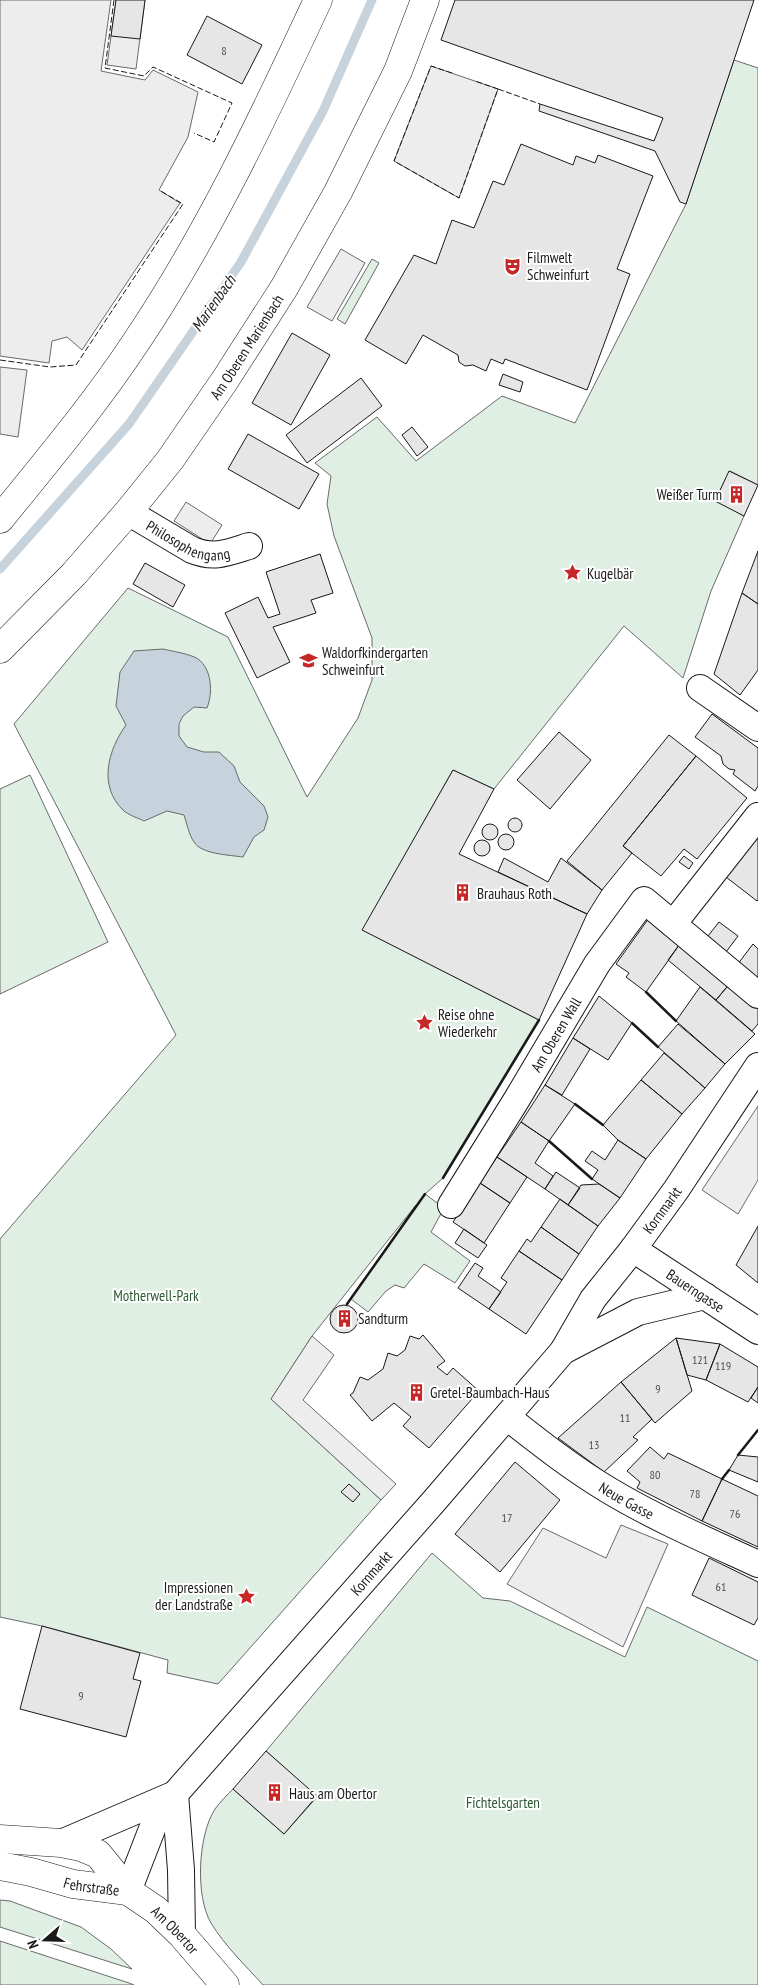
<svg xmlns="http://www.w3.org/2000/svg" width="758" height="1985" font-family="'PT Sans Narrow',sans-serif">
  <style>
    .green { fill: #e0efe3; stroke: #6a6a6a }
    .parking { fill: #ededed; stroke: #6a6a6a }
    .water { fill: #c6d2dc; stroke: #6a6a6a }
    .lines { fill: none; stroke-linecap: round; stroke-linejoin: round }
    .stream { stroke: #c6d2dc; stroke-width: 9 }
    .building { fill: #e6e6e6; stroke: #1a1a1a }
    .street-casing { stroke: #1a1a1a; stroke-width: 28 }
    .secondary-casing { stroke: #1a1a1a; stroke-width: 29 }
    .primary-casing { stroke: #1a1a1a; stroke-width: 29 }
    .street { stroke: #fff; stroke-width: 26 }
    .secondary { stroke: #fff; stroke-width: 28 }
    .primary { stroke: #fff; stroke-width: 28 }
    .fence { stroke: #1a1a1a; stroke-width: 1; stroke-dasharray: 6 2.5; stroke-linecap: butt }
    .wall { stroke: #1a1a1a; stroke-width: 2.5 }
    .labels { text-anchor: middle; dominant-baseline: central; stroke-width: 4; stroke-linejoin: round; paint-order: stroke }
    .number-label { font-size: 12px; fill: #4d4d4d }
    .poi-label { font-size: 15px; fill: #1a1a1a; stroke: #fff; text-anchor: start }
    .street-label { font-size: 15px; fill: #1a1a1a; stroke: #fff }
    .park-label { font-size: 15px; fill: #2b5a34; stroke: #fff }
    .water-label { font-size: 16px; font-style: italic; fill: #1a1a1a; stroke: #fff }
  </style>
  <rect width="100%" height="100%" fill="#fff"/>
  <path class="green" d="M734,60L758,68V485L730,471L715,500L744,516L711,591L683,678L624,626L494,789L453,770L363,930L539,1020L443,1178L425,1194L444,1208L431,1232L470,1261L455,1283L424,1264L404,1288L395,1285L386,1291L368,1312L351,1299L416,1205L312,1336L271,1399L381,1500L218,1684L167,1673L168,1660L42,1626L0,1617V1239L176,1035L14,724L128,588L228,637L307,797L358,718L372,680V638L334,536L327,504L331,476L315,463L377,417L416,461L502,396L575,423L686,204Z
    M372,259L379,263L345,324L337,319Z
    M30,775L108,942L0,994V789Z
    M432,1553L483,1598L510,1601L625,1657L647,1607L758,1661V1985H263C245,1965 225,1946 211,1923C195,1896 198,1835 215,1809C220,1802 227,1795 233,1789L284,1834L317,1797L266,1751Z
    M0,1900L10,1901L81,1927L111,1949L132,1969L0,1927Z
    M0,1941L129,1983L134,1985H0Z"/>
  <path class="parking" d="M0,0H111L101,71L145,80L153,70L198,92L188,137L159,190L180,203L82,350L67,337L52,341L49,363L0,356Z
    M116,0H145L136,69L107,65Z
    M431,66L498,89L459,198L394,161Z
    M341,249L365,263L332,321L307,307Z
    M0,367L27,370L18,437L0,434Z
    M186,502L222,525L210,544L174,521Z
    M758,1106V1180L738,1214L702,1190Z
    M312,1336L334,1355L303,1400L396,1484L381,1500L271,1399Z
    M621,1525L668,1544L623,1647L507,1584L543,1528L606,1558Z"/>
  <path class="water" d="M163,649C171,651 191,654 198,659C212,669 213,693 207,708L194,707L183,716L179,724V736L187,747L204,752H219L234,766L240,782L264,806L268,817L264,830L254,837L243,857C229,855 201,854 194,842C189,835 187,824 184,815L167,811L144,821C138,818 128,815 123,810C98,786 108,750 126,725L116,706L120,672L134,651Z"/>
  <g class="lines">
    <path class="stream" d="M0,569L129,424L241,262L323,111L372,0"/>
  </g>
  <path class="building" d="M116,0H145L140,39L111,36Z
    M455,0H754L686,204L680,202L655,151L539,111L540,104L654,141L663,118L441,40Z
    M207,16L262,45L242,84L187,55Z
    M521,144L573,165L576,156L595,163L598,155L653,176L617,269L630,274L587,390L505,359L503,364L491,359L486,371L473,365L465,366L459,362L458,355L423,335L406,364L365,340L414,255L436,264L452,220L474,228L493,181L504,185Z
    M292,333L330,355L291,425L252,403Z
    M503,374L523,382L520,392L499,385Z
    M361,378L382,406L307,463L286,435Z
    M412,427L428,447L417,456L402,435Z
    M248,434L319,474L299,509L228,469Z
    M729,471L758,485L744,516L715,501Z
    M758,551V604L742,593Z
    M320,554L333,593L311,600L316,613L273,627L290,662L257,678L225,613L258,597L268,618L280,614L266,572Z
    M145,563L185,585L173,607L133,584Z
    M742,593L758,604V670L740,695L714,674Z
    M712,714L758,748V786L755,791L733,774L735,770L729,769L723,764L721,756L695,737Z
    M559,732L591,760L550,809L517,780Z
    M669,735L696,756L623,846L632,853L602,890L567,861Z
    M696,756L747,798L697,859L684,849L661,876L623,846Z
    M453,770L494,789L459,854L587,914L539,1020L362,930Z
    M508 825a7 7 0 1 1 14 0a7 7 0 1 1-14 0Z
    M482 832a8 8 0 1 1 16 0a8 8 0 1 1-16 0Z
    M498 842a8 8 0 1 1 16 0a8 8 0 1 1-16 0Z
    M758,835V900L757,901L726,877Z
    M474 848a8 8 0 1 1 16 0a8 8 0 1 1-16 0Z
    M684,856L693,863L689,869L679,862Z
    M504,858L548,882L561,858L602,890L587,914L498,872Z
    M649,918L682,941L646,992L626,977L629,973L616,964Z
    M719,922L738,936L723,956L704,941Z
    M682,941L731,982L716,1000L668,960Z
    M753,944L758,949V988L734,969Z
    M731,982L758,1005V1024L752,1031L716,1000Z
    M700,987L755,1034L725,1064L676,1021Z
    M599,996L632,1023L608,1060L573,1038Z
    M678,1024L725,1064L705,1088L658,1047Z
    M573,1038L590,1049L562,1095L545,1085Z
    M664,1053L705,1088L682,1114L641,1080Z
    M641,1080L682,1114L646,1159L618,1140L603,1125Z
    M545,1085L575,1104L549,1141L521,1122Z
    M521,1122L549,1141L535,1163L553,1176L545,1189L497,1157Z
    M618,1140L646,1159L620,1198L592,1179L598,1170L585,1161L592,1151L605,1160Z
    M497,1157L527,1177L510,1203L480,1183Z
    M556,1172L580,1188L568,1205L545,1189Z
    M480,1183L510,1203L484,1243L453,1222Z
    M599,1184L620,1198L598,1226L568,1205L581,1185Z
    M560,1199L598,1226L579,1254L541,1227Z
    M758,1226V1283L736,1265Z
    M541,1227L579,1254L562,1280L519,1251L527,1239L531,1242Z
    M464,1229L487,1245L478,1258L455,1243Z
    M519,1251L562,1280L526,1334L489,1309L507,1282L501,1278Z
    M475,1263L483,1268L478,1276L501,1292L489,1309L458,1288Z
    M330 1319a14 14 0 1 1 28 0a14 14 0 1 1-28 0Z
    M423,1335L445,1361L437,1367L447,1375L453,1368L479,1391L429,1448L403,1426L411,1417L394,1403L372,1421L350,1395L353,1393L360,1377L368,1380L383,1369L388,1353L397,1356L405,1350L410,1336L419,1339Z
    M676,1338L720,1344L706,1380L687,1375Z
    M676,1338L692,1391L655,1423L621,1382Z
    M720,1344L758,1367V1387L748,1402L706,1380Z
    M621,1382L652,1419L633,1437L638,1440L604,1472L558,1438Z
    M758,1387V1403L751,1398Z
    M650,1447L664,1459L668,1453L722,1479L702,1521L637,1488L640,1482L627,1471Z
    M738,1455L758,1457V1482L729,1470Z
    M515,1462L560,1500L500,1572L455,1534Z
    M722,1479L758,1496V1547L702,1521Z
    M349,1484L360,1494L353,1502L341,1492Z
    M709,1558L758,1582V1618L754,1625L692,1595Z
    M42,1626L140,1653L133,1679L141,1681L126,1737L20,1709Z
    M266,1751L317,1796L284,1834L233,1789Z"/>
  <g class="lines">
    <defs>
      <g id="street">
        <path id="s1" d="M128,512L192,550C214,559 227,553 249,546"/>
        <path d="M700,688L758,728"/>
        <path d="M673,924L758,816"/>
        <path id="s2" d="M451,1205L517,1099L597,964L644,900L758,995"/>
        <path id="s3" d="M633,1249L758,1331"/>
        <path d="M563,1351L638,1312L705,1296"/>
        <path id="s4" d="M507,1417C540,1443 573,1469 610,1491C657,1519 708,1541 758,1564"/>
        <path d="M175,1794L181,1870L182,1935"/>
        <path d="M61,1843L175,1794"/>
        <path id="s5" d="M128,1891L154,1824L175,1794L435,1500L563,1351L593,1299L633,1249L676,1190L758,1066"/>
      </g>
      <g id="secondary">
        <path d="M0,519C47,461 95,404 136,342C208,235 264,116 318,0"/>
        <path id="s6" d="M0,649L74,574L128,512L170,460L225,380L284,288L338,192L398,71L425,0"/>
      </g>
      <g id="primary">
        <path id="s7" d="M0,1839L61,1843L81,1847L98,1854L128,1891L156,1910L182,1935L225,1985"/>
        <path id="s8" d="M0,1866L31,1872L73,1884L128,1891"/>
      </g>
    </defs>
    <use href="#street" class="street-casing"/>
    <use href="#secondary" class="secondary-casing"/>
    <use href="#primary" class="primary-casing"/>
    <use href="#street" class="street"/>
    <use href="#secondary" class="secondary"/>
    <use href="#primary" class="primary"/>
    <path class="fence" d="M114,0L105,68L144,76L153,67L232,103L214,142L194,133
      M452,73L431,66L394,161L459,198L498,89L475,81
      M498,89L540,104
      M0,360L50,367L76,365L183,204L159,190"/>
    <path class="wall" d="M646,992L676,1021
      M632,1023L658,1047
      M575,1104L603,1125
      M549,1141L592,1179
      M443,1178L539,1020
      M347,1304L425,1194
      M738,1455L758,1430
      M722,1479L729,1470"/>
  </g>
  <defs>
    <symbol id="theatre-bare" viewBox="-9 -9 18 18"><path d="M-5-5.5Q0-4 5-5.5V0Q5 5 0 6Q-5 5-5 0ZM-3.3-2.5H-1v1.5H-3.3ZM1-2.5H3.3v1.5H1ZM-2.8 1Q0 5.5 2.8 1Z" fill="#c62828" stroke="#fff" stroke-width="2.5" paint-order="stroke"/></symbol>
    <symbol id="building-bare" viewBox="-9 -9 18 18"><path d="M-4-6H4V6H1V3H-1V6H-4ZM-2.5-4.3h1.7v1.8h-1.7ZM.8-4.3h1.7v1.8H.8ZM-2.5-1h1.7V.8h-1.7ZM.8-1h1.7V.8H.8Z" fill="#c62828" stroke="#fff" stroke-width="2.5" paint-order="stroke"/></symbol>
    <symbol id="sight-bare" viewBox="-9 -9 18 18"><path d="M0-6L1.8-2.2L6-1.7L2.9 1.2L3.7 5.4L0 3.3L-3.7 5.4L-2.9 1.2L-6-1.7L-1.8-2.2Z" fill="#c62828" stroke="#fff" stroke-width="2.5" paint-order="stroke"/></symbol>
    <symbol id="school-bare" viewBox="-9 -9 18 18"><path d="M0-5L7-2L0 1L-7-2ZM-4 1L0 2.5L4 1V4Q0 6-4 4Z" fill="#c62828" stroke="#fff" stroke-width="2.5" paint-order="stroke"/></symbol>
  </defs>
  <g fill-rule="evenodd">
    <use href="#theatre-bare" x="500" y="254" width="25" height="25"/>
    <use href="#building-bare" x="724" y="482" width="25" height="25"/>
    <use href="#sight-bare" x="560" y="560" width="25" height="25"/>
    <use href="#school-bare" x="296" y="648" width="25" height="25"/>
    <use href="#building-bare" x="450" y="880" width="25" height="25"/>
    <use href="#sight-bare" x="412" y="1010" width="25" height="25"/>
    <use href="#building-bare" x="332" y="1306" width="25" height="25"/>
    <use href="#building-bare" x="404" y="1380" width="25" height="25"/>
    <use href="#sight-bare" x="234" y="1584" width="25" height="25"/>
    <use href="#building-bare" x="262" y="1780" width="25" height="25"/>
  </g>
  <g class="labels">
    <g class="number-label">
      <text x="224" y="50">8</text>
      <text x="700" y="1359">121</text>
      <text x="723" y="1365">119</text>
      <text x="658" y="1388">9</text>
      <text x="625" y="1417">11</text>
      <text x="594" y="1444">13</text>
      <text x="655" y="1474">80</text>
      <text x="695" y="1493">78</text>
      <text x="735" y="1513">76</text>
      <text x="507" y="1517">17</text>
      <text x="721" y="1586">61</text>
      <text x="81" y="1695">9</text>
    </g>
    <g class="poi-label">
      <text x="527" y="257">Filmwelt<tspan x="527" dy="17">Schweinfurt</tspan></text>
      <text x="722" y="494" text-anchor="end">Weißer Turm</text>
      <text x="587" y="573">Kugelbär</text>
      <text x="322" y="652">Waldorfkindergarten<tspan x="322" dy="17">Schweinfurt</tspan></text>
      <text x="477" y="893">Brauhaus Roth</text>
      <text x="438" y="1014">Reise ohne<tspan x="438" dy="17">Wiederkehr</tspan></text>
      <text x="358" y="1318">Sandturm</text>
      <text x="430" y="1392">Gretel-Baumbach-Haus</text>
      <text x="233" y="1587" text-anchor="end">Impressionen<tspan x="233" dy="17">der Landstraße</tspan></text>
      <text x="289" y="1793">Haus am Obertor</text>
    </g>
    <g class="street-label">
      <text stroke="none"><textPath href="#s6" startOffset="391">Am Oberen Marienbach</textPath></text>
      <text stroke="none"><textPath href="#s1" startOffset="68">Philosophengang</textPath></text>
      <text stroke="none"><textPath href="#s2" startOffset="200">Am Oberen Wall</textPath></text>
      <text stroke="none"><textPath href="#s5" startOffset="870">Kornmarkt</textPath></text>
      <text stroke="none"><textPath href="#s3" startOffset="75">Bauerngasse</textPath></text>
      <text stroke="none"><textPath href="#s4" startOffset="146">Neue Gasse</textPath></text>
      <text stroke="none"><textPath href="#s5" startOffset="404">Kornmarkt</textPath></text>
      <text stroke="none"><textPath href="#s8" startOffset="94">Fehrstraße</textPath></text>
      <text stroke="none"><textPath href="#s7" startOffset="209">Am Obertor</textPath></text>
    </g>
    <g class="park-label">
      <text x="156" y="1295">Motherwell-Park</text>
      <text x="503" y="1802">Fichtelsgarten</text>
    </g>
    <g class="water-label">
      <text transform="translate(213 303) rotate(-55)">Marienbach</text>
    </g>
  </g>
  <g transform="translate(45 1940) rotate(250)" stroke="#ffffff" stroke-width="4" paint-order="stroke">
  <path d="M0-4L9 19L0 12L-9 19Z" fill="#1a1a1a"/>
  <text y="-8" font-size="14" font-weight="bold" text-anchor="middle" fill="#1a1a1a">N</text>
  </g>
</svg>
